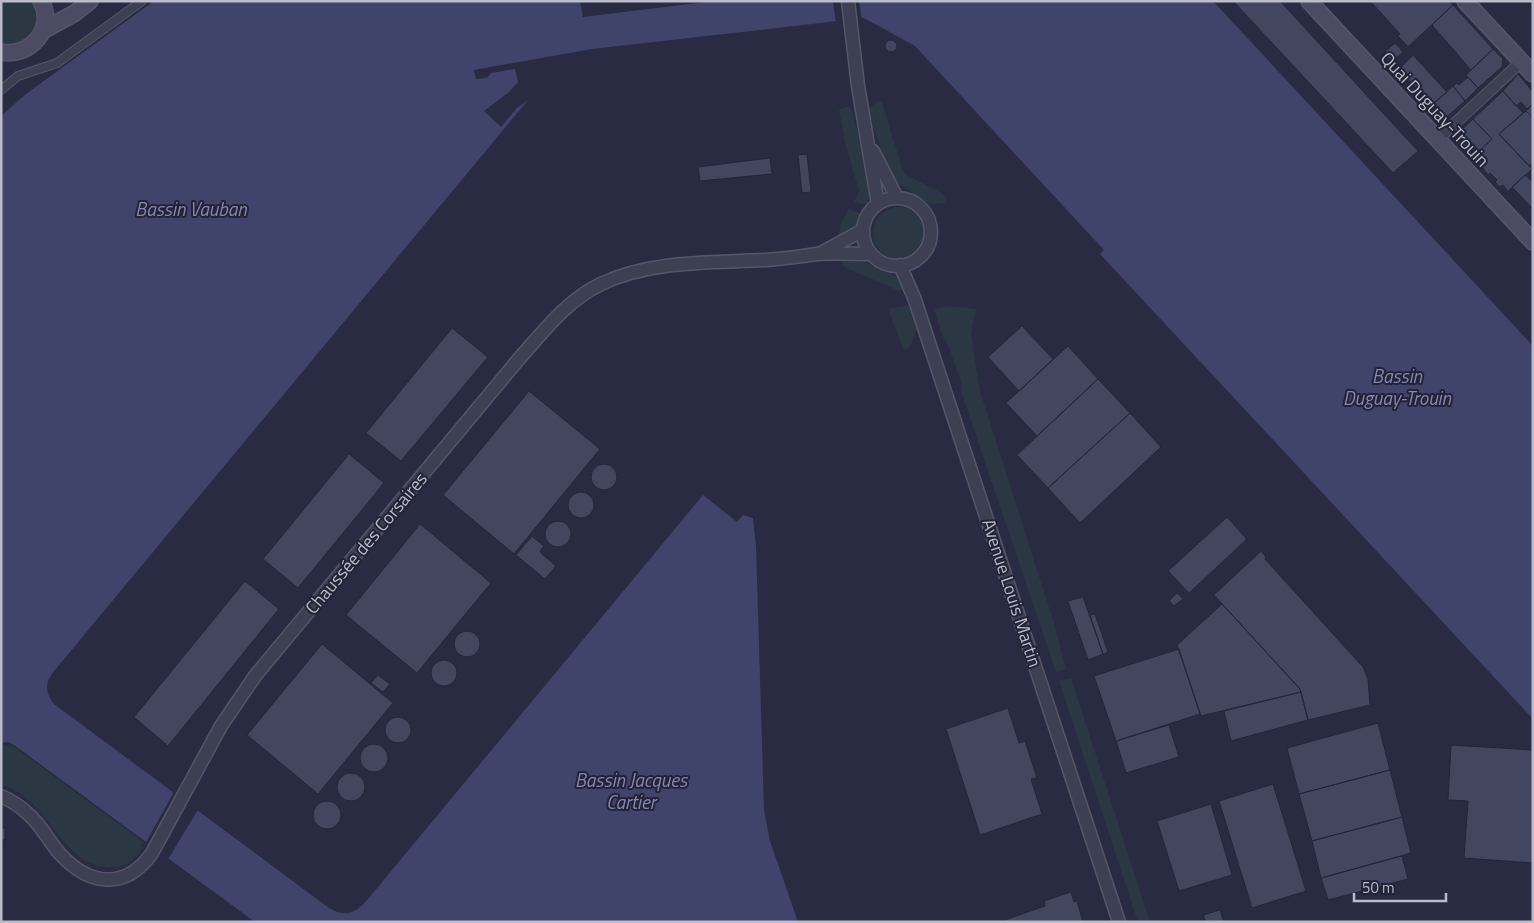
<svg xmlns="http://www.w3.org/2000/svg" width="1534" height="923" font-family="'Titillium Web',sans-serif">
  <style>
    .green { fill: #2b3843 }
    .water { fill: #40446a }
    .pier { fill: #292b42 }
    .building { fill: #43465f; stroke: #242539 }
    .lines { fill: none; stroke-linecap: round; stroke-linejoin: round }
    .pedestrian-casing { stroke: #555669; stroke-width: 10 }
    .minor-casing { stroke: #555669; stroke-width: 12 }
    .tertiary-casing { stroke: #555669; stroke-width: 15 }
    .secondary-casing { stroke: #555669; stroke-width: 18 }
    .pedestrian { stroke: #3d3f52; stroke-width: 8 }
    .minor { stroke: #3d3f52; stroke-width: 10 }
    .tertiary { stroke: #3d3f52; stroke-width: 12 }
    .secondary { stroke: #4b4c64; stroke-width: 15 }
    .labels { text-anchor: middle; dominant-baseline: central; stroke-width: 4; stroke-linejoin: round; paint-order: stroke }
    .street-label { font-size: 18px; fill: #babbcb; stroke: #222337 }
    .water-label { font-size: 19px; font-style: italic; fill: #8488b1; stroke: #222337 }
  </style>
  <rect width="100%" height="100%" fill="#292b42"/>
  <path class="green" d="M1,1H31C49,24 28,53 1,42Z
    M878,101L882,102L902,168L905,174L943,194L947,203L932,204L924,201L895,181L883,154L867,110Z
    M845,107H849L851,109L873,188L867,204L854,202L859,191L845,142L839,110Z
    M873 233a26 26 0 1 1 52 0a26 26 0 1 1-52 0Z
    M849,209L862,214C857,230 854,233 838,237L841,224Z
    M855,258C864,261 872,267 881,270C894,276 899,275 906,289L898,291C881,281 862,276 843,266L842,259Z
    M910,305L918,327L910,347L904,350L888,309Z
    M949,306L976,309L971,334L980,391L1054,623L1066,669L1056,672L962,394L961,381L947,342L943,338L934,309Z
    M1071,678L1150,922H1138L1059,681Z
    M1,745L13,746L143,842L141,846L144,847C134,860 129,866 113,867C63,872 48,795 1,785Z"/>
  <path class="water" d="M154,1H580L583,17L714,1H1213L1533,346V719L1100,254L1104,250L915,46L864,18L592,49L474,70L476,79L487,78L491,73L515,69L518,82L509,92L484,111L501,127L517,108L528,100L55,670C45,681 44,692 54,704L329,908C346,918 356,913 368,899L703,495L737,522L743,515L753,518L756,546L764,810L770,841L798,922H255L14,745L8,742L1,743V116L26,94Z"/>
  <path class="pier" d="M833,1H859L862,21L836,23Z
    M587,51V52L476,72L477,76L486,75L491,71L515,67L518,68L492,72L486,77H476V70Z
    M175,790L199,808L167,861L145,844Z"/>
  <path class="building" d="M1233,1H1280L1418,151L1393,173Z
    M1370,1H1450L1453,5L1408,47L1398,36L1400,34Z
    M1453,5L1493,49L1471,70L1432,25Z
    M885 46a6 6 0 1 1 12 0a6 6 0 1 1-12 0Z
    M1395,43L1403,52L1392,62L1384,53Z
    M1493,49L1503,59L1502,67L1478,88L1466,75Z
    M1413,55L1447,92L1432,105L1399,69Z
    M1518,74L1533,92V104L1527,109L1521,102L1516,106L1503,91Z
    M1468,77L1478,88L1465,101L1453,86L1457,83L1459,85Z
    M1453,86L1465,101L1443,120H1436L1426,110Z
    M1503,91L1523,113L1499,134L1532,169L1505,194L1507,190L1503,185L1499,187L1495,182L1497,180L1490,173L1488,175L1475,157L1471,158L1492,139L1473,119Z
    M1533,104V118L1526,111Z
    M1526,111L1533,118V163L1529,166L1499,134Z
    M1473,119L1492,139L1471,158L1456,142L1457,134Z
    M807,154L811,192L802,193L798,155Z
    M770,158L772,174L700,181L698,167Z
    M1525,175L1533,182V209L1512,187Z
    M1022,326L1053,359L1019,391L988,357Z
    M452,328L488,357L401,461L366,433Z
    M1068,346L1098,379L1037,436L1006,403Z
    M1098,379L1130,413L1048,488L1017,455Z
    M529,391L600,449L514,554L443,495Z
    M1130,413L1161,447L1080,523L1048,488Z
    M349,454L384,483L298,588L263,559Z
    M591 477a13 13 0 1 1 26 0a13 13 0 1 1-26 0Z
    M568 505a13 13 0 1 1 26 0a13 13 0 1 1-26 0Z
    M1227,517L1246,538V540L1189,593L1168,571Z
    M545 534a13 13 0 1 1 26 0a13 13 0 1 1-26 0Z
    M420,524L491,583L417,673L346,615Z
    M532,536L544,546L540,551L542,554L556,566L545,579L516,555Z
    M1261,551L1266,557L1265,559L1363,667L1368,679L1370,705L1308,720L1300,689L1214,595Z
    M245,581L279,609L168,746L134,717Z
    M1177,593L1183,599L1174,606L1169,601Z
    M1083,597L1103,654L1088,660L1068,601Z
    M1222,604L1300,689L1301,692L1201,716L1177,645Z
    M1095,614L1108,652L1103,654L1090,615Z
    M454 644a13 13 0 1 1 26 0a13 13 0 1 1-26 0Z
    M322,644L393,703L318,794L247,735Z
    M1179,649L1200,714L1116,741L1094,676Z
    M431 673a13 13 0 1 1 26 0a13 13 0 1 1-26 0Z
    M378,675L390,684L383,692L371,683Z
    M1301,692L1308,720L1231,741L1224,711Z
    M1008,708L1019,743L1025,741L1037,778L1031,779L1042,814L980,835L946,729Z
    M385 730a13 13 0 1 1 26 0a13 13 0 1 1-26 0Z
    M1378,723L1390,770L1299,794L1287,748Z
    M1169,725L1179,757L1126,773L1116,741Z
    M360 758a14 14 0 1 1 28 0a14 14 0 1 1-28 0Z
    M1451,745L1533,750V863L1464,858L1468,801L1448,800Z
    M1390,770L1402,817L1312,841L1299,794Z
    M337 787a14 14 0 1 1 28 0a14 14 0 1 1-28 0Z
    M1273,784L1306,891L1252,908L1219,801Z
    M313 815a14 14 0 1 1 28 0a14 14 0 1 1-28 0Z
    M1211,804L1232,875L1179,891L1157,821Z
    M1402,817L1411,853L1321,878L1312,841Z
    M1,828H5V840H1Z
    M1402,856L1408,879L1328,900L1321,878Z
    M1071,892L1074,902L1077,901L1083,922H999L1045,906L1044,901Z
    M1220,910L1224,922H1206L1203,915Z"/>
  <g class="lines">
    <defs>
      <path id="pedestrian" d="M1,90L18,76L57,63L142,1"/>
      <path id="minor" d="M1438,139L1521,62"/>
      <path id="tertiary" d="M848,1L858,86L878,204
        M873,151L897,198
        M863 232a34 34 0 1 1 68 0a34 34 0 1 1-68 0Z
        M821,253L863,230
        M900,265L915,300L1119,922
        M1,796C10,800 20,806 27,813C41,824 49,842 61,855C90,886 126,890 152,853L221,726L255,676L518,360C543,332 567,300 601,284C651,260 712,263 766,260C783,259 801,256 818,254C836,253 854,254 871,254"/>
      <path id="secondary" d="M1309,1L1533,242
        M1465,1L1533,74
        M44,30L75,13L90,1
        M1,52C30,58 56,28 41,1"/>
    </defs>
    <use href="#pedestrian" class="pedestrian-casing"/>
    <use href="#minor" class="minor-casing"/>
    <use href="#tertiary" class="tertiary-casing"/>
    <use href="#secondary" class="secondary-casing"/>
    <use href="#pedestrian" class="pedestrian"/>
    <use href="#minor" class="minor"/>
    <use href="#tertiary" class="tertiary"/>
    <use href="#secondary" class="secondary"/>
  </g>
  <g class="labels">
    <g class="street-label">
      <text transform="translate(1435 109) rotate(47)">Quai Duguay-Trouin</text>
      <text transform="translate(366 543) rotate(-50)">Chaussée des Corsaires</text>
      <text transform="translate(1012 593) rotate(72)">Avenue Louis Martin</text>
    </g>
    <g class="water-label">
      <text x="191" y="208">Bassin Vauban</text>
      <text x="1397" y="375">Bassin<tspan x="1397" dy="22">Duguay-Trouin</tspan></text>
      <text x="631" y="779">Bassin Jacques<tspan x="631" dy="22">Cartier</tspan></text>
    </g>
  </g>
  <rect width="1534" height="923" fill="none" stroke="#babbcb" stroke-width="5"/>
  <path d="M1354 893v8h92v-8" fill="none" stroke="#babbcb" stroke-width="2.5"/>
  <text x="1362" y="893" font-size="15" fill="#babbcb" stroke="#222337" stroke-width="4" paint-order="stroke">50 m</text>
</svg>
